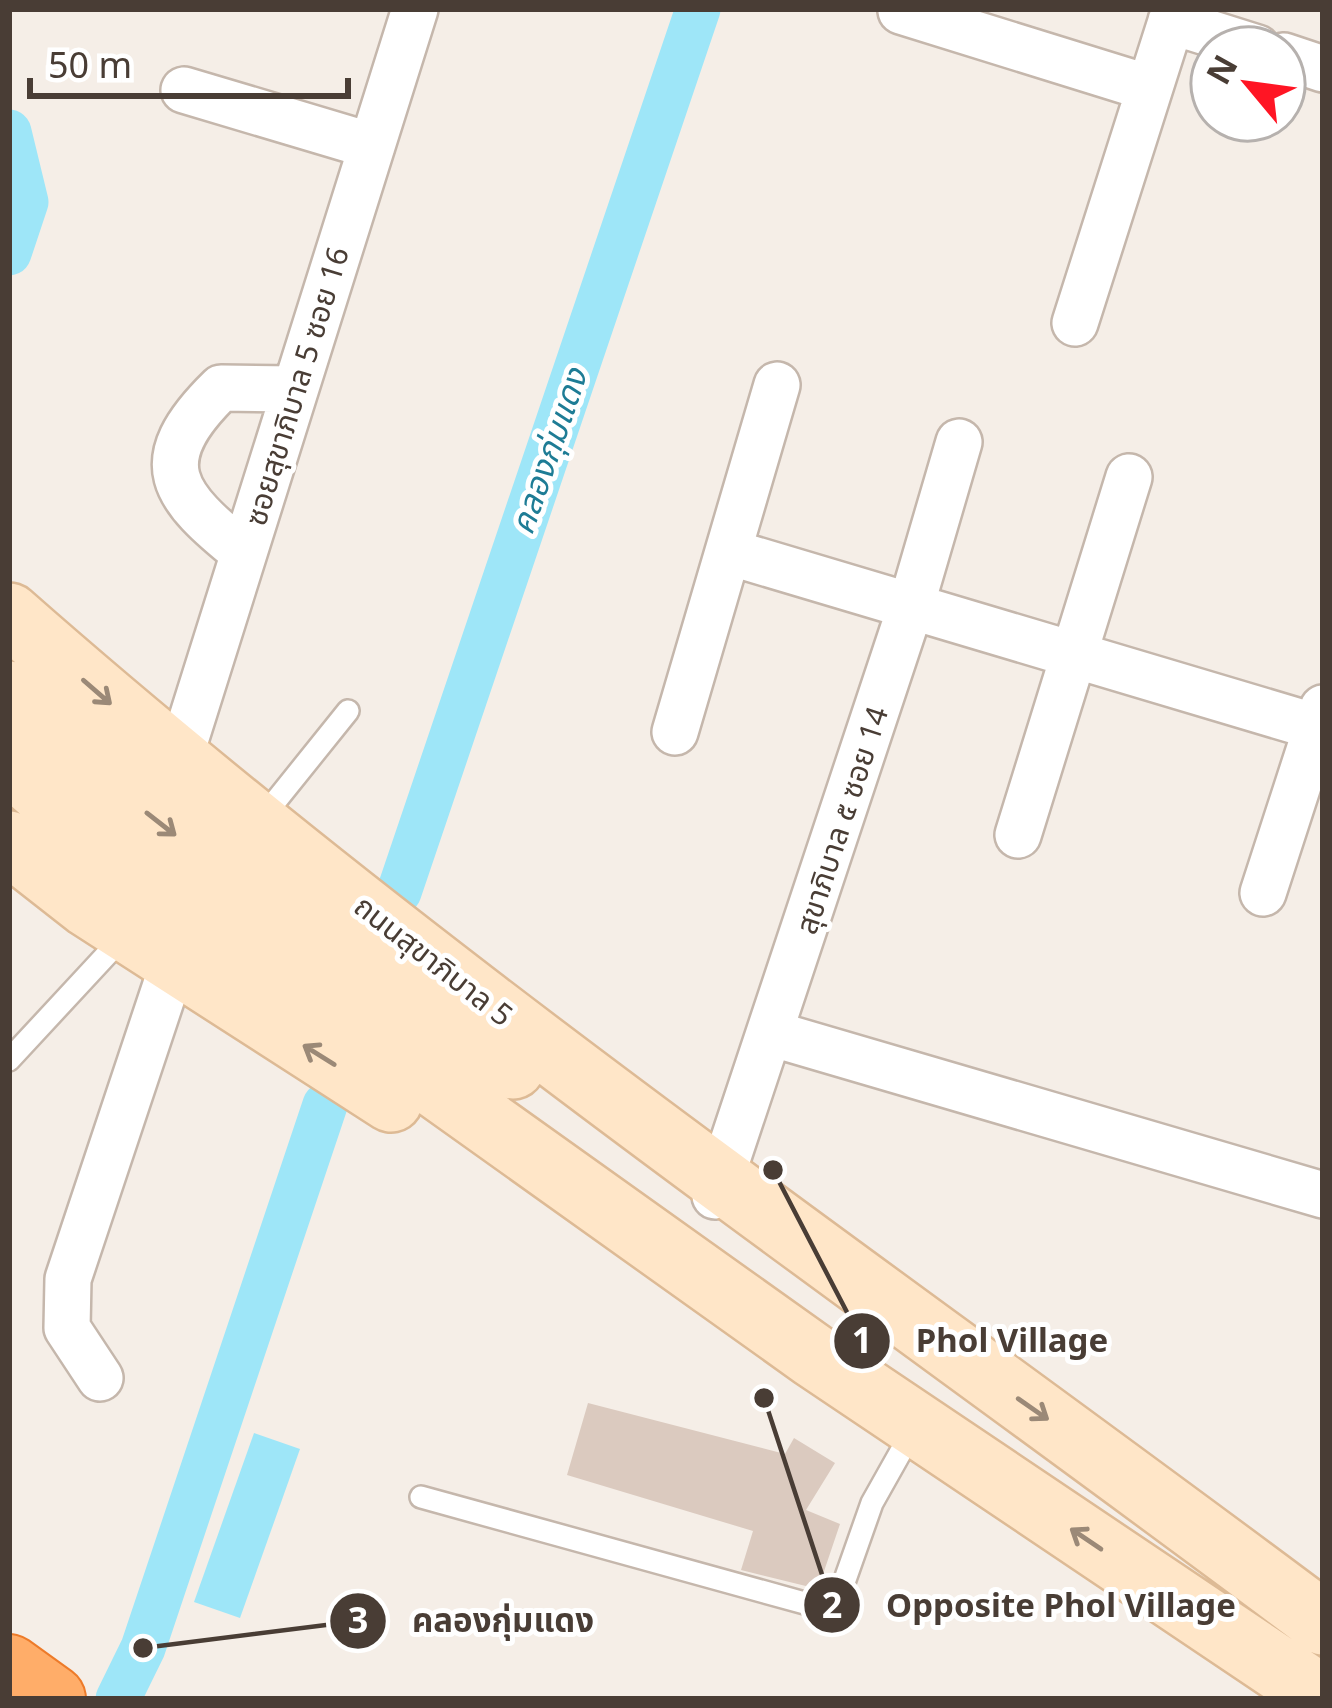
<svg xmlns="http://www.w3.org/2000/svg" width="1332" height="1708" font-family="'Noto Sans','Noto Sans Thai',sans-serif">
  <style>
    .water { fill: #9ee6f8 }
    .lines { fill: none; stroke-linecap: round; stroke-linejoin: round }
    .canal { stroke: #9ee6f8; stroke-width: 45 }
    .building { fill: #dbcabf }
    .service-casing { stroke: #c5b7ac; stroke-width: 26 }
    .minor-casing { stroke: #c5b7ac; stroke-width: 50 }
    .secondary-casing { stroke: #ddba95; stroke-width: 68 }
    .motorway-casing { stroke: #ed7b2a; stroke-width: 70 }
    .service { stroke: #fff; stroke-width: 21 }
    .minor { stroke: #fff; stroke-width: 45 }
    .secondary { stroke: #ffe6c8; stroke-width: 63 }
    .motorway { stroke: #ffad69; stroke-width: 66 }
    .oneway { stroke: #9b8977 }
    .labels { text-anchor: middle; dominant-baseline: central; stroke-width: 10; stroke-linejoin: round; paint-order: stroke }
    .street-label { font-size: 30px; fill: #493d35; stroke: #fff }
    .water-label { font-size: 33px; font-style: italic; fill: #1e7c95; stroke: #fff }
    .leader { fill: none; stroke: #493d35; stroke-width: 4.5 }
    .callout-dot { fill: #493d35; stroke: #fff; stroke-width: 4.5 }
    .mark-label { font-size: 36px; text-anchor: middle; font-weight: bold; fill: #fff }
    .callout-label { font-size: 33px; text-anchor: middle; font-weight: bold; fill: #493d35; stroke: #fff; stroke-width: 10; stroke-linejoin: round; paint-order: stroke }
  </style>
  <rect width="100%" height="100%" fill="#f5eee7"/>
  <path class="water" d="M254,1433L300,1449L240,1618L194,1602Z"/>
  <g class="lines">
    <path class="canal" d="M9,132L26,202L9,253
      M399,892L698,9
      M118,1699L143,1648L325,1105"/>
  </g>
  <path class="building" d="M588,1403L785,1454L794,1438L835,1463L806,1510L840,1524L818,1589L741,1570L753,1531L567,1475Z"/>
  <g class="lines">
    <defs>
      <path id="service" d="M262,818L348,711
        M9,1060L124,936
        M421,1497L819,1607L841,1591L872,1503L913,1430"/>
      <path id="minor" d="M901,11L1149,88
        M1171,21L1257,48
        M1284,56L1323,69
        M184,90L372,146
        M1075,323L1175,9
        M729,552L1323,729
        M244,553C173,496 144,463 221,388L295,389
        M675,732L777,385
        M178,763L415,9
        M1018,835L1129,477
        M1263,893L1323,708
        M770,1033L1323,1195
        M715,1196L911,606L959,442
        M100,1378L67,1328L68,1279L174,961"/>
      <path id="secondary" d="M9,615C423,980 882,1292 1323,1623
        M9,693L156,821L379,981L513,1067
        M9,762L126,865L814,1356L1323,1698
        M9,843L88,905L391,1100"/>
      <path id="motorway" d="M9,1668L52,1699"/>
    </defs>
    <use href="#service" class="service-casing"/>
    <use href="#minor" class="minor-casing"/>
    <use href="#secondary" class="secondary-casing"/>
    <use href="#motorway" class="motorway-casing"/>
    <use href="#service" class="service"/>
    <use href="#minor" class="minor"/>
    <use href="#secondary" class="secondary"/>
    <use href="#motorway" class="motorway"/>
  </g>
  <defs><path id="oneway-shaft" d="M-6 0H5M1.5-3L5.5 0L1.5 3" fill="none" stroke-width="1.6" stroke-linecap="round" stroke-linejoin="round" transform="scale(3)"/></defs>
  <g class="oneway">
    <use href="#oneway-shaft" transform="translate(97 692) rotate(41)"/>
    <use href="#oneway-shaft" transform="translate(161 824) rotate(38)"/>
    <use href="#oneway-shaft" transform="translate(319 1055) rotate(-148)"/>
    <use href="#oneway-shaft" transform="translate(1033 1409) rotate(35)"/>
    <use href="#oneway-shaft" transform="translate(1086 1539) rotate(-146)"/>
  </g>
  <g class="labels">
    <g class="street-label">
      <text transform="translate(296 386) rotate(-73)">ซอยสุขาภิบาล 5 ซอย 16</text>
      <text transform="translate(841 820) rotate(-72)">สุขาภิบาล ๕ ซอย 14</text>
      <text transform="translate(434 960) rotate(38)">ถนนสุขาภิบาล 5</text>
    </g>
    <g class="water-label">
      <text transform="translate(548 451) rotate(-71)">คลองกุ่มแดง</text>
    </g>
  </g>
  <path class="leader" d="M773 1170L862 1341M764 1398L832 1605M143 1648L358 1621"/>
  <g class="callout-dot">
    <circle cx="773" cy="1170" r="12"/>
    <circle cx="764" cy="1398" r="12"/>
    <circle cx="143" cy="1648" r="12"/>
    <circle cx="862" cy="1341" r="30"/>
    <circle cx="832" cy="1605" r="30"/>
    <circle cx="358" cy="1621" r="30"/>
  </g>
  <g class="mark-label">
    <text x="862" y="1353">1</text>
    <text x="832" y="1618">2</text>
    <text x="358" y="1633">3</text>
  </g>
  <g class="callout-label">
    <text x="1012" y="1352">Phol Village</text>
    <text x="1061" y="1617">Opposite Phol Village</text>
    <text x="503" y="1632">คลองกุ่มแดง</text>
  </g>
  <rect width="1332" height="1708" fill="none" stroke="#493d35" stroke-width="24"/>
  <g transform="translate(1248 84) rotate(299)"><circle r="57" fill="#ffffff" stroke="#b6b1ae" stroke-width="3"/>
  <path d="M0-9L21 45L0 30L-21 45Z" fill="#ff1524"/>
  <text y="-18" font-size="33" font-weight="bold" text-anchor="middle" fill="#493d35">N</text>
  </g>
  <path d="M30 78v18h318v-18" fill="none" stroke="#493d35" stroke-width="6"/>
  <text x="48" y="78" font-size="36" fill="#493d35" stroke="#ffffff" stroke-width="9" paint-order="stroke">50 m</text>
</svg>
